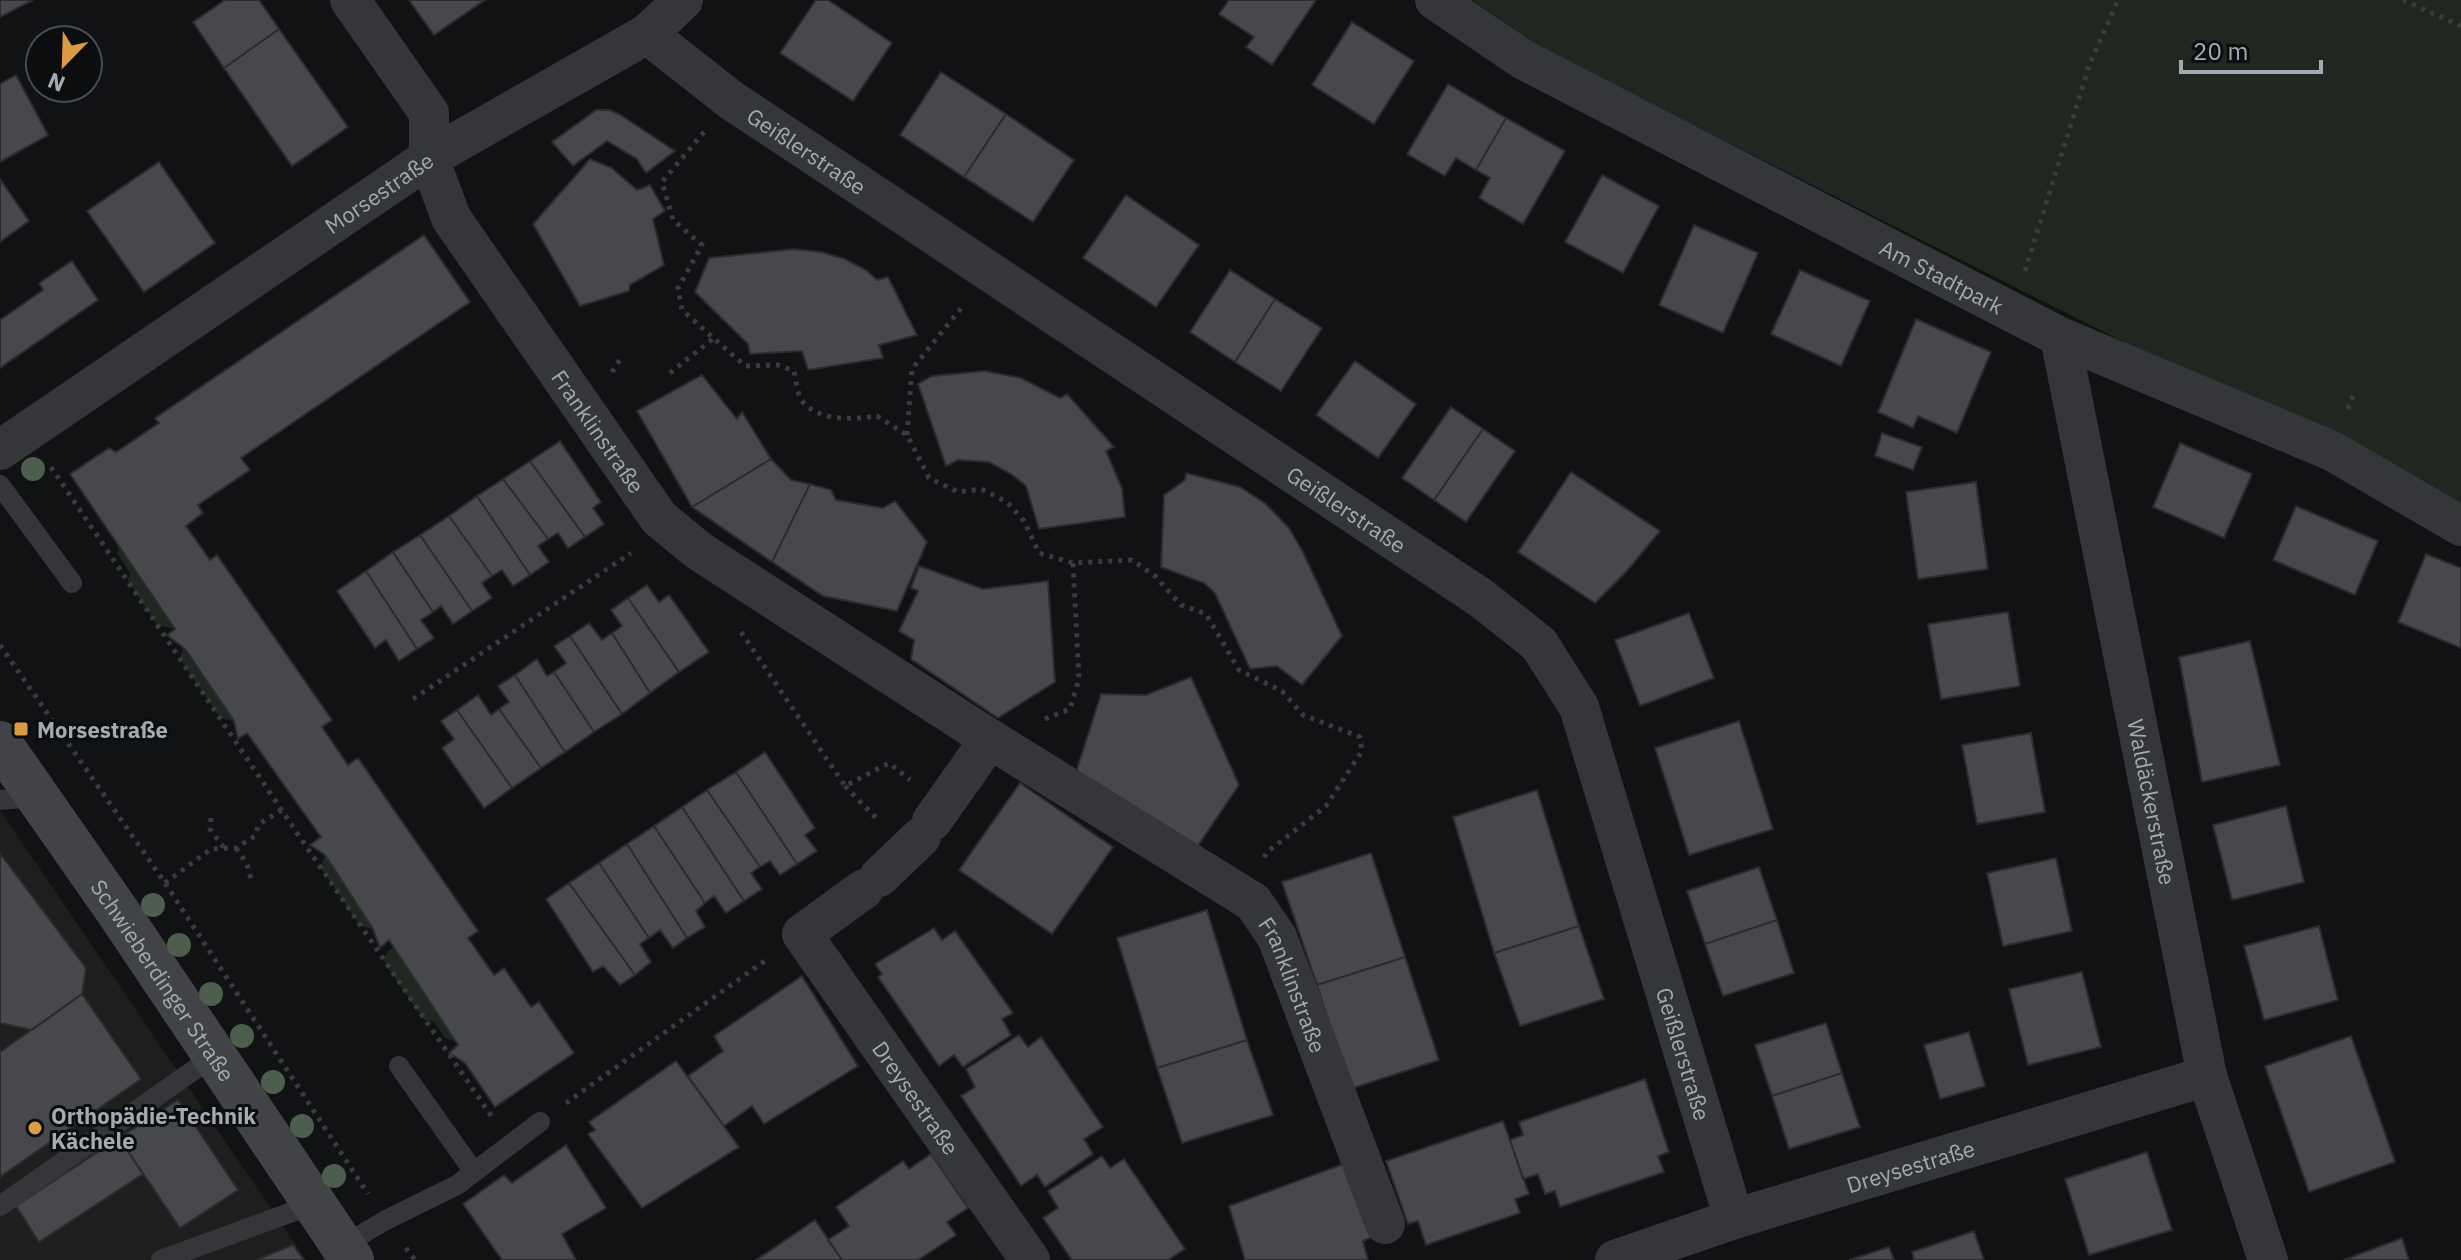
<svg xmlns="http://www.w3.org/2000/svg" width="2461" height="1260" font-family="'IBM Plex Sans',sans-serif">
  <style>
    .built { fill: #1e1e1f }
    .green { fill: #202721 }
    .building { fill: #46484b; stroke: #2c2c2e; stroke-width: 2 }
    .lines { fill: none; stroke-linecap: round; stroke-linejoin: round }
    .path { stroke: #393b3e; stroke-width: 5; stroke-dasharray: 4 6; stroke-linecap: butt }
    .service { stroke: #353639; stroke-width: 20 }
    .minor { stroke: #353639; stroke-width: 40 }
    .secondary { stroke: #414347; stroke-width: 44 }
    .tree { fill: #4d5d4e }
    .poi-dot { fill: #da9b42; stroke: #0c0d0e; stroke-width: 3 }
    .labels { text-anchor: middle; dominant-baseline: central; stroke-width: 6; stroke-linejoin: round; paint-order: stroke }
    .street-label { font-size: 22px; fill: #a4aab2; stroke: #0c0d0e }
    .poi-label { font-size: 22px; font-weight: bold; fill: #a4aab2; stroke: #0c0d0e; text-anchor: start }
  </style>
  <rect width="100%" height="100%" fill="#111213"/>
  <path class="built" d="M0,810L306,1260H0Z"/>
  <path class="green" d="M1472,0H2461V507L2251,406L1544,50Z
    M119,548L175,629L157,625L128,581L130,573L117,553Z
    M183,648L234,721L220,718L180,659Z
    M325,855L373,929L360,926L321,868Z
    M394,947L455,1041L445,1038L434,1022L424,1020L384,962L387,952Z"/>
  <path class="building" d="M0,0H33L0,17Z
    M225,0H259L279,29L224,68L193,22Z
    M409,0H485L434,35Z
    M816,0H828L892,43L853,101L780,53Z
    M1229,0H1316L1272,65L1246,47L1254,37L1219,14Z
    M1352,22L1414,61L1374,124L1312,85Z
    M279,29L348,127L292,166L224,68Z
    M941,72L1006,114L964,177L900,135Z
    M16,75L48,135L0,162V84Z
    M1448,84L1506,118L1476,170L1456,158L1445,176L1407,154Z
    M596,110H609L619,114L675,151L646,173L637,159L607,141L573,166L552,142Z
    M1006,114L1074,160L1033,222L964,177Z
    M1506,118L1565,151L1523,224L1479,198L1490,178L1476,170Z
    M590,159L612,168L637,190L650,185L665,211L653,219L664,265L630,285L629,291L580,306L533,224Z
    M159,162L215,243L144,292L87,211Z
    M1602,175L1659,206L1623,273L1565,242Z
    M0,179L29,221L0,242Z
    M1126,195L1199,245L1156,307L1083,258Z
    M1694,225L1758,253L1723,333L1659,305Z
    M424,235L470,302L241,458L250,470L198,505L203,513L186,526L210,560L217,555L332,720L322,727L348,765L358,758L478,931L468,938L494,975L504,968L531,1007L539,1002L574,1053L495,1107L465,1063L449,1053L458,1045L389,940L380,948L373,929L325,855L310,845L321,837L247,733L238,739L234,721L185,649L167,635L175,629L70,474L109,448L116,452L159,423L155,418Z
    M794,249L821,252L845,259L866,270L877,280L888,277L917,335L879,345L883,358L808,370L802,351L750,354L748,344L695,292L709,258Z
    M72,261L98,300L0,368V320L43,290L39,283Z
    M1230,270L1275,299L1235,362L1190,332Z
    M1800,270L1870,301L1841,366L1771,334Z
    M1275,299L1322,328L1281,391L1235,362Z
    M1916,319L1991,352L1957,433L1918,416L1913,428L1878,412Z
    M1355,361L1416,404L1378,458L1316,415Z
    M985,371L1021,378L1060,398L1067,394L1114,447L1106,451L1122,488L1125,517L1039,529L1026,486L1011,474L989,462L958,460L946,466L918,384L932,376Z
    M702,375L737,419L742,412L771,459L692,507L637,411Z
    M1451,407L1483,429L1434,500L1402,478Z
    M1483,429L1515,451L1466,522L1434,500Z
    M1882,433L1922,447L1913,470L1875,456Z
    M560,441L601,502L593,508L604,524L585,537L530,461Z
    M2180,443L2252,474L2224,538L2153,507Z
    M771,459L791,480L810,484L772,562L692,507Z
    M530,461L585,537L568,548L558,533L548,539L503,479Z
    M1571,472L1660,531L1627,571L1595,603L1518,552Z
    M1186,473L1240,487L1266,504L1289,528L1303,552L1342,636L1302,685L1277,666L1250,669L1215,593L1204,583L1161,567L1164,495L1185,480Z
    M503,479L548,539L538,546L549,562L530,575L477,496Z
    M1976,482L1988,569L1918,579L1906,492Z
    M810,484L831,490L836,500L883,508L895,501L927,542L897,611L823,596L772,562Z
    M477,496L530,575L513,586L502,570L492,576L449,516Z
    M2296,506L2378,541L2355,595L2273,560Z
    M449,516L492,576L482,583L492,598L472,611L420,535Z
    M420,535L472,611L453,624L441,606L433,612L393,552Z
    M393,552L433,612L421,620L434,638L417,649L366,571Z
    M2426,554L2461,568V648L2398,622Z
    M919,566L983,589L1048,581L1055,682L998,718L911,659L914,640L899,631L918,591L911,588Z
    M366,571L417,649L399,661L386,640L375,648L337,591Z
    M647,585L659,602L669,595L709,652L679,672L628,598Z
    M628,598L679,672L650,693L612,633L622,626L611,610Z
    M2008,612L2020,686L1941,699L1928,624Z
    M1689,613L1714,678L1640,706L1615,640Z
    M589,623L602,640L612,633L650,693L622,714L570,636Z
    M570,636L622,714L594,732L554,672L566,663L554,646Z
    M2250,641L2280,765L2202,782L2179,657Z
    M537,659L547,676L554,672L594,732L565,752L515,675Z
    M515,675L565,752L541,768L499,709L509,702L498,686Z
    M1191,677L1239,785L1193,853L1076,772L1101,694L1146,695Z
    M478,695L491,715L499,709L541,768L512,788L457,710Z
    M457,710L512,788L484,808L442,748L454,739L441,721Z
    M1739,721L1773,829L1689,855L1655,748Z
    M2031,733L2045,812L1977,824L1962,745Z
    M765,752L815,828L805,835L817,851L797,864L736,772Z
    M736,772L797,864L780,875L770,861L760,867L707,790Z
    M1020,783L1113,847L1052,934L959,870Z
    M707,790L760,867L751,873L762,889L744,901L682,807Z
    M1537,790L1579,926L1494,953L1453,817Z
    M2286,806L2304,882L2232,900L2213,825Z
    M682,807L744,901L726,913L714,896L705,903L654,826Z
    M654,826L705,903L696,911L705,927L687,938L627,844Z
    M627,844L687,938L673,948L660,930L649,938L599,863Z
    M0,853L86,968L82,994L32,1030L0,1023Z
    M1371,853L1405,957L1317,985L1282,882Z
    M2056,858L2072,931L2003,946L1987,873Z
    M599,863L649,938L640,944L651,962L635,975L569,883Z
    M1759,867L1777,920L1705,944L1687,891Z
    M569,883L635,975L620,985L603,966L593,972L546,899Z
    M1207,910L1247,1040L1157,1068L1117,938Z
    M1777,920L1794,973L1723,996L1705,944Z
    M1579,926L1604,999L1520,1026L1494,953Z
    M2319,926L2338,1000L2264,1020L2244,946Z
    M934,928L942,940L955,931L1013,1013L1002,1019L1011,1035L963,1067L954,1055L939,1066L878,977L882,974L875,964Z
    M1405,957L1439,1060L1350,1089L1317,985Z
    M2082,972L2101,1047L2028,1065L2009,989Z
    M802,976L858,1066L764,1124L752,1106L724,1126L688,1076L723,1051L714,1036Z
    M82,994L141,1079L0,1177V1052Z
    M1826,1023L1842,1073L1772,1096L1755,1045Z
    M1969,1032L1985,1086L1940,1099L1924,1045Z
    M1019,1035L1028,1047L1041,1037L1103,1127L1084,1139L1093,1154L1045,1187L1037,1175L1021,1186L961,1096L975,1087L966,1069Z
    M2351,1036L2395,1162L2309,1192L2265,1066Z
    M1247,1040L1273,1115L1182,1143L1157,1068Z
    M676,1061L739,1147L642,1208L588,1134L595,1130L589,1122Z
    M1842,1073L1860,1127L1789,1149L1772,1096Z
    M1645,1079L1669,1152L1658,1156L1664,1172L1560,1207L1555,1191L1545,1194L1538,1174L1523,1179L1510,1140L1523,1135L1519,1122Z
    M178,1100L238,1190L180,1228L119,1138Z
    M1503,1121L1529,1194L1515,1199L1520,1213L1426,1245L1418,1221L1408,1224L1386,1161Z
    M119,1138L143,1174L39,1242L16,1206Z
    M566,1145L606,1208L562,1234L576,1260H502L463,1204L504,1175L512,1183Z
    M2147,1152L2172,1230L2089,1255L2065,1179Z
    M931,1154L968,1208L947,1222L956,1235L918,1260H842L828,1240L849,1226L836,1207L903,1161L909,1169Z
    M1102,1156L1110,1168L1124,1159L1185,1249L1168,1260H1072L1043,1218L1058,1208L1048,1191Z
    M1349,1162L1375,1236L1363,1241L1368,1260H1245L1229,1206Z
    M815,1220L842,1260H756Z
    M1974,1231L1984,1260H1914L1912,1252Z
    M2402,1238L2409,1260H2344Z
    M293,1245L304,1260H256Z
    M1889,1247L1894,1260H1849Z"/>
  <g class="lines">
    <path class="path" d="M2403,0L2461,26
      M704,132L662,182L673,220L702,245L678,288L682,310L745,366L778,365L794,371C796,380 797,395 803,402C819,422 855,419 877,416L907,435L929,478L958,492L981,489L1007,502L1024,521L1039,553L1073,563L1132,560L1155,576L1181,605L1206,614L1239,670L1282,691L1303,715L1360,737L1362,751L1326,806L1266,853L1264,859
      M2025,271L2090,63L2118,0
      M612,372L621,358
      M670,373L714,338
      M2348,409L2353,396
      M907,435L912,369L963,306
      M51,467L297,833L492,1117
      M741,632L845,786L889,763L910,780
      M0,645L165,883L368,1194
      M413,699L631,553
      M1045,719L1070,709L1079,679L1073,563
      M845,786L878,820
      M211,818L210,829L224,848
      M236,848L247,864L251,879
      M165,883L211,849L236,848L255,836L259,824L282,810
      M566,1103L766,960
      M406,1248L415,1260"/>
    <path class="service" d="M0,485L72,583
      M0,800L37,797
      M399,1066L474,1172
      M0,1206L214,1056
      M342,1246L386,1220L457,1185L540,1122
      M161,1260L314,1204"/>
    <g class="minor">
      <path id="s1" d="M350,0L429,113V158L451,218L659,518L699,551L990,739L932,821"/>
      <path id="s2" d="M1435,0L1524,60L2060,337L2332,451L2461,526"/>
      <path id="s3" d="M647,34L731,100L1481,598L1539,644L1579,707L1734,1219"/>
      <path id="s4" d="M2060,337L2207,1076L2268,1260"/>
      <path id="s5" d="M0,450L429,158L647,34L683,0"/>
      <path id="s6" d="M990,739L1253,902L1277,937L1385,1224"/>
      <path d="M879,877L921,837"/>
      <path id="s7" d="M864,889L802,934L1030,1260"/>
      <path id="s8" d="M1615,1260L1734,1219L2207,1076"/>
    </g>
    <path class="secondary" id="s9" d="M0,743L118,912L352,1260"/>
  </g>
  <g class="tree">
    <circle cx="33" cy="469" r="12"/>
    <circle cx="153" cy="905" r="12"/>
    <circle cx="179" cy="945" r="12"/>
    <circle cx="211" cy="994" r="12"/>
    <circle cx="242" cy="1036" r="12"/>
    <circle cx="273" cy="1082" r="12"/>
    <circle cx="302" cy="1126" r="12"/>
    <circle cx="334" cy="1176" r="12"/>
  </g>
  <g class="poi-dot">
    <rect x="13" y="721" width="16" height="16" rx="4"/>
    <circle cx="35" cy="1128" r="8"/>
  </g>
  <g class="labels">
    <g class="street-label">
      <text stroke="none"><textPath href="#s3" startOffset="198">Geißlerstraße</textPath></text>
      <text stroke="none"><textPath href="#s5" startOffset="458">Morsestraße</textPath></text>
      <text stroke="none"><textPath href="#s2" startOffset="578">Am Stadtpark</textPath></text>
      <text stroke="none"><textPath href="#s1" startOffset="506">Franklinstraße</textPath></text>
      <text stroke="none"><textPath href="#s3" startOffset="846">Geißlerstraße</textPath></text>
      <text stroke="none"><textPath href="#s4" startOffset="474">Waldäckerstraße</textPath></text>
      <text stroke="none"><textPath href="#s9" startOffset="288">Schwieberdinger Straße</textPath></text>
      <text stroke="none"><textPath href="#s6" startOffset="402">Franklinstraße</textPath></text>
      <text stroke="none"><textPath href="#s3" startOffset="1518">Geißlerstraße</textPath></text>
      <text stroke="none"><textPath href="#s7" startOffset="276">Dreysestraße</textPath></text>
      <text stroke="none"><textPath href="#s8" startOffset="310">Dreysestraße</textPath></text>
    </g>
    <g class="poi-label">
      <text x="37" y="729">Morsestraße</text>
      <text x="51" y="1115">Orthopädie-Technik<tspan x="51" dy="25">Kächele</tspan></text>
    </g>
  </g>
  <g transform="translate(64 64) rotate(203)"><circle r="38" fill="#0c0d0e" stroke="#494c50" stroke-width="2"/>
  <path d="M0-6L14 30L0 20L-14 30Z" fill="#da9b42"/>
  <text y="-12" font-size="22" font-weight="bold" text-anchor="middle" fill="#a4aab2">N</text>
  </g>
  <path d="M2181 60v12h140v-12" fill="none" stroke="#a4aab2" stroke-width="4"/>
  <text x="2193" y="60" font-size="24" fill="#a4aab2" stroke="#0c0d0e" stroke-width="6" paint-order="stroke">20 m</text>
</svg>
